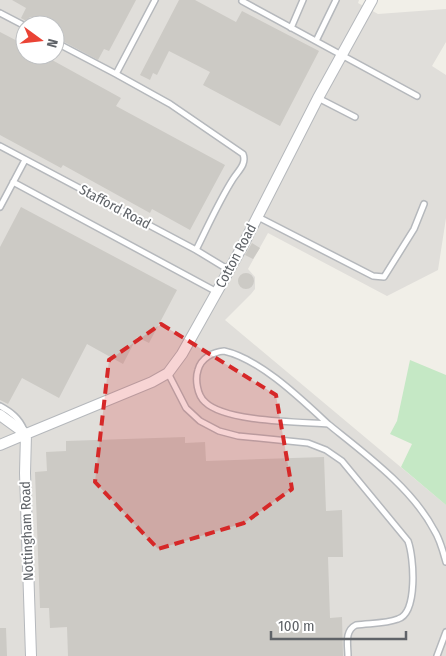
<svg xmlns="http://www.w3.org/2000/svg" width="446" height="656" font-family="'Fira Sans Condensed',sans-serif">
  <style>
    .industrial { fill: #e0deda; fill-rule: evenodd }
    .green { fill: #c5e8c5 }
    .building { fill: #cccac5 }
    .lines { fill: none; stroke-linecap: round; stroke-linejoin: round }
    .lane-casing { stroke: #b5b8bc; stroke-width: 8 }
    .street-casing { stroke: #b5b8bc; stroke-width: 12 }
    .lane { stroke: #fff; stroke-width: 5 }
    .street { stroke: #fff; stroke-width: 10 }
    .marked { fill: #d62828; fill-opacity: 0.2; stroke: #d62828; stroke-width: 4; stroke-dasharray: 10 6; stroke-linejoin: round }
    .labels { text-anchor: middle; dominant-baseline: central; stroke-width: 4; stroke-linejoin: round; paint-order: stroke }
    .street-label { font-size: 14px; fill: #5f6368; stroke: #fff }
  </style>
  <rect width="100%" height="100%" fill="#f1efe8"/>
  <path class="industrial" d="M0,0H359L358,3L378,14L446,9V42L432,66L446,75V218L438,270L387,296L268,233L248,269L255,277V289L251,294L225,320L446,505V656H0ZM25,25H55V55H25Z"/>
  <path class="green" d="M410,360L446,375V505L401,467L412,444L390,434L397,421Z"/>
  <path class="building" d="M12,0H136L109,51L104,49L98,60L55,37V25H33L21,18L26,8Z
    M179,0H195L236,22L242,11L319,51L280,126L203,85L210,72L169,51L157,75L153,73L150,80L140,75Z
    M0,32L25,45V55H43L121,98L116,106L225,165L190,230L152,209L150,213L63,165L61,168L0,135Z
    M21,207L177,290L149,343L137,337L123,364L87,344L59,398L22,378L8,404L0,400V247Z
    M252,243L260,248L253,259L245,255Z
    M238 281a8 8 0 1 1 16 0a8 8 0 1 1-16 0Z
    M185,437V443L205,442L206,461L324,457L326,511L342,510L343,557H328L330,618L342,617L343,656H68L67,627L50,628L49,608H40L35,472L47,471L46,452L66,451V441Z
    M0,628H6L7,656H0Z"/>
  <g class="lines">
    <defs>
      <path id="lane" d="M155,0L116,74L170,104L243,154C247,164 238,171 233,179C219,201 208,226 196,250
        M242,1L417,96
        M0,13L25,26
        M291,28L303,0
        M316,41L336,0
        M55,42L116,74
        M318,98L355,117
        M0,146L196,250L229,270
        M13,182L217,292
        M0,207L25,160
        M258,217L373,276L384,277L414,229L424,204
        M224,351C260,359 301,399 328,424C300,422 225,422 205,402C197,395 195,379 198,370C201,358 213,352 224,351Z
        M168,373L186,408L200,421L219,431L238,436L308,443L326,450L342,461L408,541C414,557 418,613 398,619C385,624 369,623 356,625C344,631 348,645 348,656
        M0,406C11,412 19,418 24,430
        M328,424C364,453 412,488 434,530C440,539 443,551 446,562
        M437,656L446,632"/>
      <path id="street" d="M0,415L26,434L152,382L168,373L182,354L242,247L318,98L372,0
        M0,445L26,434L25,473L31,656"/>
    </defs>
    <use href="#lane" class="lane-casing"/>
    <use href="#street" class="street-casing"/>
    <use href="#lane" class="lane"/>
    <use href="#street" class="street"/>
  </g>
  <path class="marked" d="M161,324L276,395L292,489L244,523L158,549L95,482L109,360Z"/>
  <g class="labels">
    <g class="street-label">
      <text transform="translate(115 207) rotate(28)">Stafford Road</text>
      <text transform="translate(236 256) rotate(-62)">Cotton Road</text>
      <text transform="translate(27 531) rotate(-92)">Nottingham Road</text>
    </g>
  </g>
  <g transform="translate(40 40) rotate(105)"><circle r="24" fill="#ffffff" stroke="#bfc1c3"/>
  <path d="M0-4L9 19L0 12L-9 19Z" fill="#ea4335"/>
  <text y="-8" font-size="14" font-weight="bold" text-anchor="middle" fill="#5f6368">N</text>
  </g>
  <path d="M271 631v8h135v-8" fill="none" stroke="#5f6368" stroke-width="2.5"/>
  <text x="278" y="631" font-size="15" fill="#5f6368" stroke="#ffffff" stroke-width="4" paint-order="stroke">100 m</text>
</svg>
